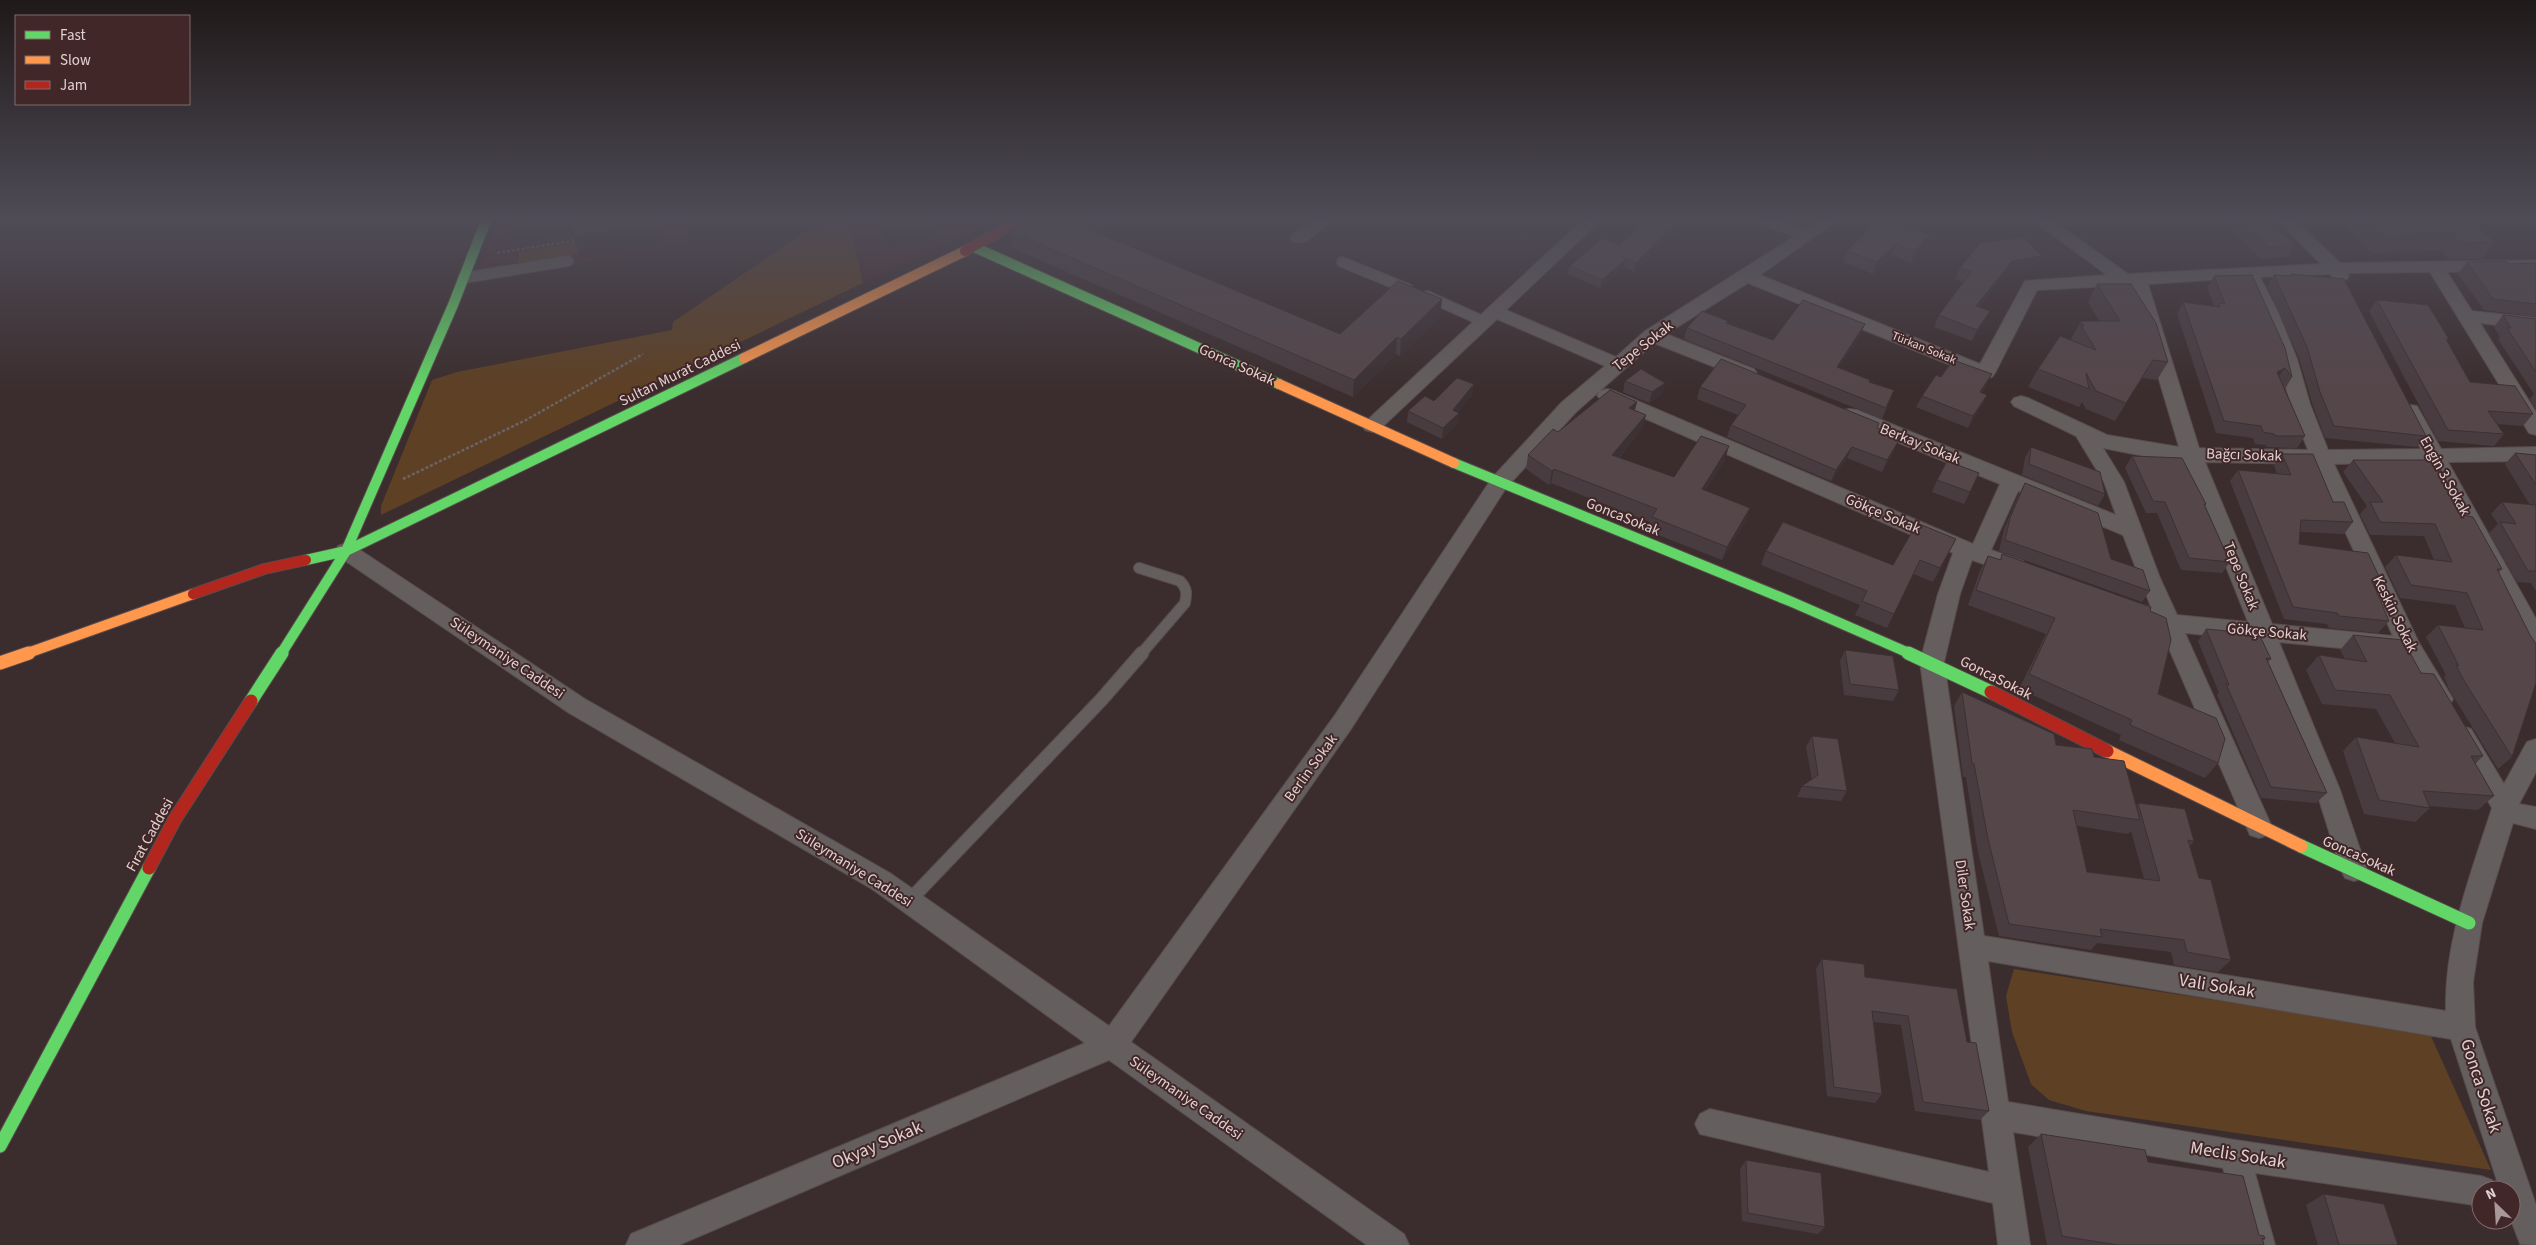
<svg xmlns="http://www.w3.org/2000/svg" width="2536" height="1245" font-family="'Source Sans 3',sans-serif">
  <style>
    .built { fill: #4c2e30 }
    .green { fill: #5e4024 }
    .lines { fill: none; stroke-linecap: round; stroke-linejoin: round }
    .lane-far1-casing { stroke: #584b4c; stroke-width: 12 }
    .lane-casing { stroke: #584b4c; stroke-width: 15 }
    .street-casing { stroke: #584b4c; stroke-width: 2 }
    .fast-far1-casing { stroke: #584b4c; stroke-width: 12 }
    .fast-casing { stroke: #584b4c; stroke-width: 15 }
    .slow-far1-casing { stroke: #584b4c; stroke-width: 12 }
    .slow-casing { stroke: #584b4c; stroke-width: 15 }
    .jam-far1-casing { stroke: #584b4c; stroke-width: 12 }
    .jam-casing { stroke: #584b4c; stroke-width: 15 }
    .path { stroke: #6b6464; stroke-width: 2.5; stroke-dasharray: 3 2; stroke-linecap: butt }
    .lane-far1 { stroke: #655e5e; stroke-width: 10 }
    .lane { stroke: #655e5e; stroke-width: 13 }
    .street { fill: #655e5e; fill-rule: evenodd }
    .fast-far1 { stroke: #63d668; stroke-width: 10 }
    .fast { stroke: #63d668; stroke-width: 13 }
    .slow-far1 { stroke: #ff974d; stroke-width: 10 }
    .slow { stroke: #ff974d; stroke-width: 13 }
    .jam-far1 { stroke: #b3261e; stroke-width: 10 }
    .jam { stroke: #b3261e; stroke-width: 13 }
    .wall { fill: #493c40; fill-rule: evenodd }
    .shaded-wall { fill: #3c3134 }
    .building { fill: #55464a; stroke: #3c3134 }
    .labels { text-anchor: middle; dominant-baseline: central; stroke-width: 4; stroke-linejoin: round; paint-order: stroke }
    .far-street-label { font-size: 12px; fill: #e2d1d1; stroke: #412728 }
    .street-label { font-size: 15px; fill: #e2d1d1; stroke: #412728 }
    .near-street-label { font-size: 18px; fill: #e2d1d1; stroke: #412728 }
  </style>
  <rect width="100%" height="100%" fill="#3b2d2e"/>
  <path class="built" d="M499,218H688L686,245L475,281Z
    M848,218H1003L863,283Z"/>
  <path class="green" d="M848,218L863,283L381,515V506L432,380L457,372L672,330L673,322L803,233Z
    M578,242V254L518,264L519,252Z
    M2014,969L2430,1034L2491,1170L2086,1111L2049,1100L2031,1084L2012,1032L2006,996Z"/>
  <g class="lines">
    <defs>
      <path id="lane-far1" d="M1342,262L1408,289
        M463,278L568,261
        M1427,296L1485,322
        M1139,568L1180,581C1187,588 1187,593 1185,603L1141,654"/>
      <path id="lane" d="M909,901L1102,699L1142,653"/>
      <path id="street" d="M1318,218H1337L1305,242H1293L1290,238L1293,234Z
        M1585,218H1603L1506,310L1616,357L1645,331L1795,236L1753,222L1751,218H1775L1806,229L1822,218H1841L1760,275L1980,364L2025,281L2107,275L2030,218H2049L2128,274L2321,264L2276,218H2294L2340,263L2536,260V270L2447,272L2472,311L2536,318V330L2480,323L2536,412V435L2529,433L2430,272L2347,273L2349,276L2346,280H2334L2330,274L2260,277L2278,312L2297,359L2310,404L2328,450L2421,449L2400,411L2403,406L2410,405L2417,406L2441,449L2536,447V461L2448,462L2536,619V649L2528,646L2428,462L2334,464L2419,643L2453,699L2449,706L2441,708L2433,706L2402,654L2279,642L2340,790L2367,870L2363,878L2354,881L2345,878L2341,870L2316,790L2256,640L2185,633L2272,827L2268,835L2259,838L2250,835L2160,628L2131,618L2128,612L2131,606L2139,604L2151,607L2123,535L2018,491L1991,550L2023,561L2026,567L2023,573L2015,575L1972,560L1960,594L1944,662L1984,936L2446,1011C2444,941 2471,874 2492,808L2450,736L2453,729L2462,726L2471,729L2504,784L2527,742L2536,739V772L2519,804L2536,807V829L2513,823L2482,923L2473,982L2475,1027L2536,1205V1245L2520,1244L2511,1220V1190H2500L2451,1039L1988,961L2008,1102L2235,1140L2481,1176L2492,1180L2496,1190H2481V1206L2255,1173L2275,1245H2243L2223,1168L2013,1132L2030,1245H1998L1993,1203L1700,1134L1695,1124L1700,1114L1710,1109L1989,1172L1920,662L1938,594L1953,553L1600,399L1597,395L1600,391L1607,389L1614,391L1973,544L2000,484L1843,420L1840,415L1843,410L1850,409L1857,410L2116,515L2104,482L2076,436L2014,406L2011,402L2014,398L2021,396L2028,398L2107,435L2179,447L2131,285L2037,290L1995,373L1992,377L1985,379L1748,283L1666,334L1754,369L1757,373L1754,377L1747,379L1740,377L1654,343L1576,412L1506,488L1351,729L1131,1042L1404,1234L1409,1245H1367L1109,1060L679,1245H626L631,1234L1085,1043L872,889L569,713L338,556L335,551L338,546L346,543L354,546L585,699L890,873L1109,1026L1335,715L1492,478L1562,402L1605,366L1497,319L1379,430L1372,432L1365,430L1362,425ZM2243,278L2279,359L2290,404L2308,450L2199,448L2148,284ZM2103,448L2169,461H2184L2248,622L2177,615L2160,578L2124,482ZM2205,462L2314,464L2393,636L2272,624Z"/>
      <path id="fast-far1" d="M974,247L1279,384
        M1454,463L1792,602L1911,654
        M306,560L346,551L744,358
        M281,654L346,551L453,305L487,218"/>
      <path id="fast" d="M1908,653L1991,692
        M251,701L282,653
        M2301,846L2469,923
        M0,1146L149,868"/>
      <path id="slow-far1" d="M744,358L965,251
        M1279,384L1454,463
        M25,654L193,594"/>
      <path id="slow" d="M0,663L29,653
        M2107,751L2301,846"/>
      <path id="jam-far1" d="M965,251L1024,218
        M193,594L264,569L306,560"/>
      <path id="jam" d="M1991,692L2107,751
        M149,868L175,819L251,701"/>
    </defs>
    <use href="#lane-far1" class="lane-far1-casing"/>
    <use href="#lane" class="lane-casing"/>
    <use href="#street" class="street-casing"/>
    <use href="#fast-far1" class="fast-far1-casing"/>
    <use href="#fast" class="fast-casing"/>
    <use href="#slow-far1" class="slow-far1-casing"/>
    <use href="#slow" class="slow-casing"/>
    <use href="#jam-far1" class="jam-far1-casing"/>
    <use href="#jam" class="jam-casing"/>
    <path class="path" d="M497,253L577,240
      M403,479L526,420L643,354"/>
    <use href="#lane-far1" class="lane-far1"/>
    <use href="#lane" class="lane"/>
    <use href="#street" class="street"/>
    <use href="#fast-far1" class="fast-far1"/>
    <use href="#fast" class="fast"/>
    <use href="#slow-far1" class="slow-far1"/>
    <use href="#slow" class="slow"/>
    <use href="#jam-far1" class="jam-far1"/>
    <use href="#jam" class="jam"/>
  </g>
  <path class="wall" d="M875,218H974L935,230L937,239L887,249Z
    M2221,218H2277L2281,221L2277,228L2295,245L2287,257L2261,259L2221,219Z
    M2352,218H2468L2495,242L2482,259H2448L2441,250L2371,253L2346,227Z
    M1677,223L1675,232L1634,272L1624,267L1600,288L1568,274L1570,266L1619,245Z
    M1009,231L1102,235L1340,334L1442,299L1440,316L1400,356L1396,354L1353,397L1012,248Z
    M1930,235L1926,246L1911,263L1891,255L1873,274L1843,262L1847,251Z
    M2042,256L2036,268L2006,272L1979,307L1985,322L1972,341L1934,327L1939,315L1963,282L1955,279L1960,268Z
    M2467,262L2509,264L2536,263V317L2484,310L2458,274Z
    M2291,274L2426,436L2417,447L2325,438L2312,403L2299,358L2267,286L2274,275L2290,276Z
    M2252,275L2292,377L2285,389L2305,436L2297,448L2267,447L2266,445L2255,444L2253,438L2216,433L2177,314L2183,302L2214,306L2207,287L2214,276Z
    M2097,284L2168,362L2157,380L2142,378L2115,421L2086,409L2082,402L2079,407L2028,387L2038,369L2072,341L2071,339L2081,321H2099L2088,302Z
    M2377,300L2449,339L2447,341L2470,382L2533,414L2523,426L2497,424L2504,434L2494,446L2438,441L2369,311Z
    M2503,315L2536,319V409L2530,399L2534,394L2498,339L2500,337L2494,327Z
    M1728,321L1727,324L1773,340L1865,324L1860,335L1839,368L1869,382L1894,390L1882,419L1684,339L1687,328Z
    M1941,377L1986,386L1982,393L1987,395L1981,407L1968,428L1916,407L1922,396Z
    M1625,381L1665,383L1662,394L1649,403L1623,392Z
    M1474,384L1472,395L1458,412L1459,413L1458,423L1442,439L1407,422L1408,411Z
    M1700,387L1877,428L1895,449L1882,472L1847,458L1831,481L1727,437L1731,425L1738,415L1697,399Z
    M1637,402L1635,410L1646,415L1642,429L1619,458L1674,477L1725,460L1705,491L1750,508L1745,522L1722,560L1648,531L1650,522L1551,483L1549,485L1526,469L1528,455L1558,432Z
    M2031,447L2105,494L2098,506L2022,475L2025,458Z
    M2515,453L2536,455V591L2531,583L2517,582L2489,533L2498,524L2491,514L2502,502L2530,505L2505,464Z
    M2282,454L2333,502L2353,522L2344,534L2300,532L2299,544L2382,583L2375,590L2389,621L2378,633L2329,628L2327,624L2284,619L2230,481L2238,470L2277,474L2274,465Z
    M2132,456L2206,504L2205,506L2230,562L2222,573L2181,570L2157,513H2146L2125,468Z
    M2353,460L2463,515L2502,569L2499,572L2512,757L2498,769L2450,691L2444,677L2446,675L2426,637L2438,625L2465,628L2455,605L2400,598L2385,567L2396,555L2434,560L2424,536L2370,535L2360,514L2367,506L2343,472Z
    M1937,480L1970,492L1964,504L1932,492Z
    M2025,483L2111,559L2150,591L2142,602L1999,551L2004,529L2019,494Z
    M1956,539L1933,582L1913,574L1887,628L1855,615L1860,605L1761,565L1766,551L1893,565Z
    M2002,554L2150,611L2158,694L2218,763L2205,778L2119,740L2121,735L2019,689L2046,634L1968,605L1980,571L1988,556L2000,560Z
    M2206,629L2271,659L2268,662L2327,793L2316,803L2261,798L2217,695L2219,693L2198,641Z
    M2353,635L2421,673L2483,756L2475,764L2494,796L2478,810L2429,806L2430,808L2415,822L2364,814L2343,751L2356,737L2395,743L2376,709L2322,704L2306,670L2319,655L2345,659L2340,650Z
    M1845,650L1899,690L1893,701L1844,695L1840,661Z
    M1962,692L2056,745L2094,757L2136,806L2138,803L2194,841L2190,846L2199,878L2231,960L2218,972L2174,965L2171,952L2097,943L2091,950L1999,936L1978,852L1966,777H1963L1954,706ZM2077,826L2128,834L2131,831L2144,879L2087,872Z
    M1812,736L1847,791L1841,801L1797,797L1802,786L1812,780L1806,747Z
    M1822,959L1865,977L1967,1042L1989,1111L1980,1120L1915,1111L1901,1025L1874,1022L1882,1094L1875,1103L1827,1096L1816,969Z
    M2041,1134L2148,1162L2259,1235L2265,1239L2262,1241L2264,1245H2047L2028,1147Z
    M1746,1160L1825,1227L1818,1234L1742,1221L1740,1169Z
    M2324,1194L2398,1245H2318L2306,1205Z"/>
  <path class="shaded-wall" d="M508,218H577L583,232L547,238V243L521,248L518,240L512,241L501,219Z
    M656,218H663L664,245L583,259L573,237Z
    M931,218H974L935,230L937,239L887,249L883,232Z
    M1100,218H1125L1088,245L1086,228Z
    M1677,223L1675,232L1634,272L1636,263Z
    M1930,235L1926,246L1911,263L1915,251Z
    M1896,244L1891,255L1873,274L1877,262Z
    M2042,256L2036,268L2006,272L1970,317L1976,306L2012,261Z
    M1626,259L1624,267L1600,288L1602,280Z
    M1442,299L1440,316L1400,356L1401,339Z
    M1990,311L1985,322L1972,341L1977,330Z
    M1865,324L1860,335L1833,378L1837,367Z
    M1397,337L1396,354L1353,397L1354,380Z
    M2285,368L2277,379V372Z
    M1992,374L1986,386L1974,404L1980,392Z
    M1665,383L1662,394L1649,403L1652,392Z
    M1474,384L1472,395L1454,418L1459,413L1458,423L1442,439L1443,428L1453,410Z
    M1987,395L1981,407L1968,428L1973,416Z
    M1637,402L1633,415L1629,408Z
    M1646,415L1642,429L1609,469L1612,455Z
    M1901,437L1895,449L1882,472L1887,460Z
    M1729,446L1725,460L1697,503L1702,489Z
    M1852,447L1847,458L1831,481L1836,470Z
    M1554,469L1551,483L1549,485L1552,471Z
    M1750,508L1745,522L1722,560L1727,547Z"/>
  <path class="building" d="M511,218H537V221L511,226Z
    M574,218H656V223L573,237Z
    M877,218H931L933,222L883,232Z
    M1029,218H1100L1086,228L1340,334L1398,281L1442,299L1401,339L1397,337L1354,380L1009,231Z
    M1648,218H1663L1677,223L1636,263L1626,259L1602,280L1570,266L1603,238L1619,245Z
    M1880,218H1885L1930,235L1915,251L1896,244L1877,262L1847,251Z
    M2237,218H2277L2281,221L2270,222L2295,245L2268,247Z
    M2365,218H2468L2495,242L2460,243L2453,233L2383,236Z
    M2023,237L2042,256L2012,261L1976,306L1990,311L1977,330L1939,315L1971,272L1960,268L1980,243Z
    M2505,261L2509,264L2536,263V304L2493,299L2467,262Z
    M2291,274L2344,279L2426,436L2334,426L2320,392L2307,347L2274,275L2292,276Z
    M2252,275L2285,348L2292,377L2285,368L2277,372L2305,436H2275L2274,434L2263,432L2261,426L2224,421L2183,302L2220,307L2219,303L2225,304L2214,276Z
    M2097,284H2131L2156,323L2168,362L2153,360L2126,403L2096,391L2086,373L2089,389L2038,369L2060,336L2096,350L2081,326H2084L2081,321H2120Z
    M1803,300L1865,324L1837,367L1870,380L1869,382L1894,390L1886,408L1687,328L1702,311L1728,321L1726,323L1773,340Z
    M2377,300L2428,305L2449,339H2446L2470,382L2515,386L2533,414L2488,411L2504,434L2448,430Z
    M2503,315L2536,319V372L2507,328H2511Z
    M1721,359L1879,423L1877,428L1901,437L1887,460L1852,447L1836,470L1731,425L1746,405L1700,387Z
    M1953,360L1992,374L1980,392L1987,395L1973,416L1922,396L1936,375L1941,377Z
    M1641,369L1665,383L1652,392L1625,381Z
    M1457,378L1474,384L1453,410L1459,413L1443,428L1408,411L1425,396L1434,401Z
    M1610,390L1637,402L1629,408L1646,415L1612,455L1674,477L1701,436L1729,446L1702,489L1750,508L1727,547L1652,517L1657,509L1554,469L1552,471L1528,455L1553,429L1558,432Z
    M2031,447L2100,472L2105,494L2029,464Z
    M2515,453L2536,455V485Z
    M2282,454H2313L2333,502H2344L2353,522L2301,520L2299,544L2368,553L2382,583L2372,581L2389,621L2339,616L2337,613L2293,607L2238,470L2291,475Z
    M2132,456L2182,458L2206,504H2204L2230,562L2189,558L2165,502L2153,501Z
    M2353,460H2436L2463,515L2473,517L2502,569H2497L2530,635L2536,644V683L2512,757L2463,679L2456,665L2459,666L2438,625L2483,630L2467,593L2411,585L2396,555L2452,562L2435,524L2380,522L2370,502H2383Z
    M1947,461L1979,473L1970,492L1937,480Z
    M2025,483L2098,513L2111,559L2143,570L2150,591L2005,540L2010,518Z
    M2502,502L2536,505V571H2528L2500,522L2516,524Z
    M1783,522L1893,565L1917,523L1956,539L1940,568L1920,560L1894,614L1862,601L1867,591L1766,551Z
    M2002,554L2151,607L2150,611L2166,618L2171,640L2158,694L2216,718L2225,739L2218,763L2130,725L2132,720L2029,674L2055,618L1976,590L1988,556L2001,560Z
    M2206,629L2259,634L2271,659L2266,658L2327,793L2271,787L2226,684L2229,685Z
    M2353,635L2403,640L2421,673L2434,674L2483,756H2471L2494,796L2423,791L2430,808L2379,800L2356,737L2419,747L2390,695L2335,690L2319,655L2367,662Z
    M1845,650L1893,656L1899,690L1850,684Z
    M1962,692L2054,734L2056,745L2092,749L2094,757L2124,761L2140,820L2073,810L2087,872L2160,881L2138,803L2185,809L2194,841L2188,840L2199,878L2211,880L2231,960L2187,952L2184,940L2100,929L2102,937L2009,924L1988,839L1974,764L1972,763Z
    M1812,736L1838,739L1847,791L1802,786L1818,775Z
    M1822,959L1864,964L1865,977L1957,989L1967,1042L1976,1043L1989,1111L1923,1102L1908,1016L1872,1011L1882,1094L1834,1087Z
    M2041,1134L2145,1150L2148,1162L2243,1176L2259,1235L2264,1236L2265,1239L2262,1238L2264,1245H2117L2062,1236Z
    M1746,1160L1821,1173L1825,1227L1748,1213Z
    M2324,1194L2384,1204L2398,1245H2339Z"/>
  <linearGradient id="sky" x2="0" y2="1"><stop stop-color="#201919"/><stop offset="0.56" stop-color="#4f4c57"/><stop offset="1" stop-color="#4f4c57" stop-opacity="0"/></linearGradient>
  <rect width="2536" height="392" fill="url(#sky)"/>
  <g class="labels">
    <g class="far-street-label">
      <text transform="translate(1924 348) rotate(22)">Türkan Sokak</text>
    </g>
    <g class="street-label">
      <text transform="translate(1643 346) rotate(-38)">Tepe Sokak</text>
      <text transform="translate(1237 365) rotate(24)">Gonca Sokak</text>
      <text transform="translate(680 373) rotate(-26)">Sultan Murat Caddesi</text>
      <text transform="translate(1920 444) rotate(22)">Berkay Sokak</text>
      <text transform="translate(2244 455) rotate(2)">Bağcı Sokak</text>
      <text transform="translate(2445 476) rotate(61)">Engin 3.Sokak</text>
      <text transform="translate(1883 514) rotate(23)">Gökçe Sokak</text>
      <text transform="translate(1623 517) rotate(22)">GoncaSokak</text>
      <text transform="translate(2241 576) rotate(68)">Tepe Sokak</text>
      <text transform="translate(2395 614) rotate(64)">Keskin Sokak</text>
      <text transform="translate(2267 632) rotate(5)">Gökçe Sokak</text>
      <text transform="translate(507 658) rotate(34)">Süleymaniye Caddesi</text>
      <text transform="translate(1996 678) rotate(27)">GoncaSokak</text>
      <text transform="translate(1311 768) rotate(-54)">Berlin Sokak</text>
      <text transform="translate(150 835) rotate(-61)">Fırat Caddesi</text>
      <text transform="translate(2359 856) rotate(24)">GoncaSokak</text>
      <text transform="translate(854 868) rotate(32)">Süleymaniye Caddesi</text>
      <text transform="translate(1965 895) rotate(82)">Diler Sokak</text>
      <text transform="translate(1186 1098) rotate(35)">Süleymaniye Caddesi</text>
    </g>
    <g class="near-street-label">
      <text transform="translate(2217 986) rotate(9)">Vali Sokak</text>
      <text transform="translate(2481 1086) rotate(72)">Gonca Sokak</text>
      <text transform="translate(877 1145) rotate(-23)">Okyay Sokak</text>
      <text transform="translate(2238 1155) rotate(9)">Meclis Sokak</text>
    </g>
  </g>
  <rect x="15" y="15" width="175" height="90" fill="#412728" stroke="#816b6c"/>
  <rect x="25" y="31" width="25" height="8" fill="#63d668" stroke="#816b6c"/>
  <text x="60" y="40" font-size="15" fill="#e2d1d1">Fast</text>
  <rect x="25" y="56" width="25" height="8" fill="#ff974d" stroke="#816b6c"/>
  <text x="60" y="65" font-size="15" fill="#e2d1d1">Slow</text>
  <rect x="25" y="81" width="25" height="8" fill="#b3261e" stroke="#816b6c"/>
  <text x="60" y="90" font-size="15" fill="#e2d1d1">Jam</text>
  <g transform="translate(2496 1205) rotate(335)"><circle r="24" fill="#412728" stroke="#816b6c"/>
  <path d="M0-4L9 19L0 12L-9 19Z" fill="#a89898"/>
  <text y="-8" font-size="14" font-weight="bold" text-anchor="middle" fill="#e2d1d1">N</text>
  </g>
</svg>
